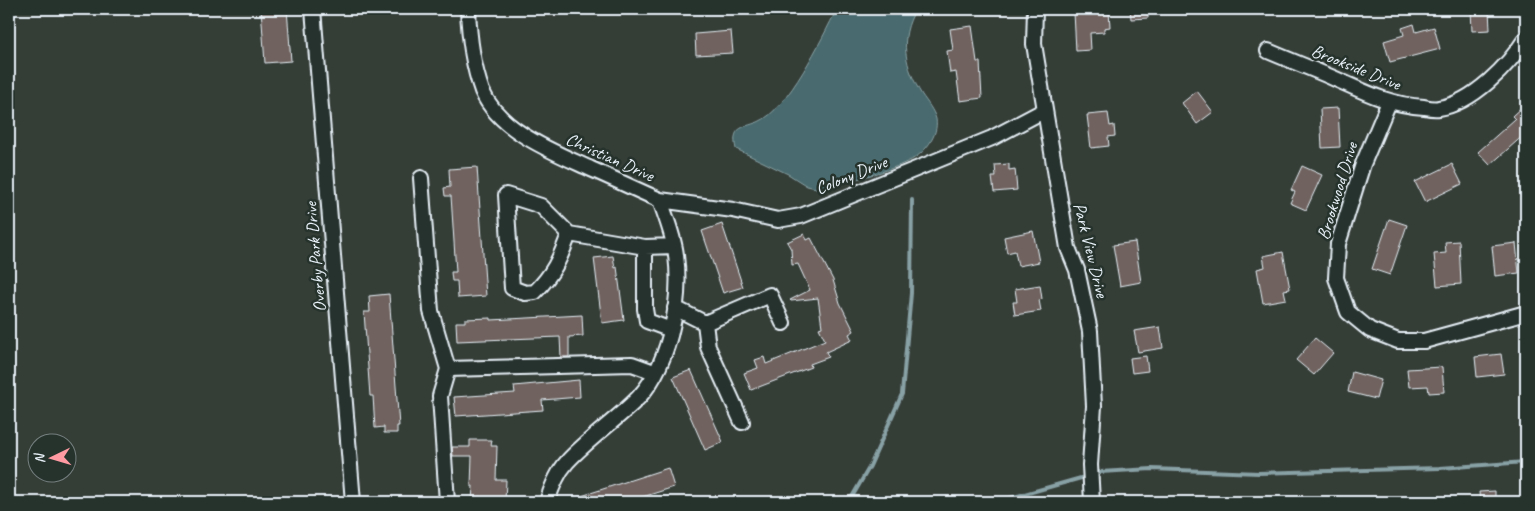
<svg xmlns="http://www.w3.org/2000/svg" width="1535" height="511" font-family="Caveat,sans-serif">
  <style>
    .water { fill: #486b6e; stroke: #88a1a5 }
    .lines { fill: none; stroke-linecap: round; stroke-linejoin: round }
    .stream { stroke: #88a1a5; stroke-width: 4 }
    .building { fill: #70635e; stroke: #e8f1f8 }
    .minor-casing { stroke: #e8f1f8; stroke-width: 18 }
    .minor { stroke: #26332d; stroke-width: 14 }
    .labels { text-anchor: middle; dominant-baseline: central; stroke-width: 5; stroke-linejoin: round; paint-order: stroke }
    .street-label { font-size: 18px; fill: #e8f1f8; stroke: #26332d }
  </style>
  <rect width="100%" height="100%" fill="#353d37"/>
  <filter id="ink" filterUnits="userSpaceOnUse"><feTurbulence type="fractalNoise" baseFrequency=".02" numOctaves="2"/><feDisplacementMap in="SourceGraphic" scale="10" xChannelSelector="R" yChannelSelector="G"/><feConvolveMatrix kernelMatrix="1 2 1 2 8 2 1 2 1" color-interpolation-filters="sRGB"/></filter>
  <g filter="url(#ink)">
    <path class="water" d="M837,9H916C898,39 905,67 922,95C927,102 934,111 936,119C939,136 924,154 909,161C885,173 851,180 824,188H816L807,186L788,174L736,149C731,127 742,128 758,122C788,110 822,38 837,9Z"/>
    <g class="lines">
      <path class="stream" d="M1100,472L1152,469L1259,473L1440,468L1526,462
        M849,502L870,466L902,394L911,293L912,200
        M996,502L1081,478"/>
    </g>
    <path class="building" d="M261,9H287L291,61L265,63Z
      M1130,9H1148V18L1131,19Z
      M1471,9H1489L1490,30L1472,31Z
      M1109,10L1110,27L1104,28V32L1090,33L1091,50L1076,51L1074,12Z
      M1414,24L1416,32L1434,27L1440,49L1390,62L1384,41L1404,35L1402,28Z
      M972,26L977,62H980L982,98L960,101L956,72L950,73L947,51L953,50L950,29Z
      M731,31L733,53L696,55L695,34Z
      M1197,91L1213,112L1197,124L1182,103Z
      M1526,103V133L1490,165L1478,152L1515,119L1512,116Z
      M1338,108L1340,147L1322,148L1320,109Z
      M1108,113L1110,126L1114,125L1115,136L1108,137L1109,146L1091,148L1087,115Z
      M1009,164V170L1015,169L1017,190L994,192L992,177H996L995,165Z
      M1452,164L1462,184L1425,202L1415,182Z
      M1302,166L1322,175L1306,210L1290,203L1295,192L1291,190Z
      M477,167L486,296L458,298L457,281H452L451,272H456L451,196H445L444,188L450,187L449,169Z
      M1389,219L1407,225L1390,275L1372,269Z
      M722,224L743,287L723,293L702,231Z
      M1033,231L1039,262L1018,266L1015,251L1007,253L1004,237Z
      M804,234L807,240L811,238L833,280L840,303L854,331L849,334L852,340L826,352L829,357L810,364L811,367L751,390L744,373L758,368L755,360L764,357L766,364L825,340L819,328L822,327L818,298L791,301L790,300L810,290L798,264L792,265L791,249L787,242Z
      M1459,241L1461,284L1437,286L1434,254L1446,253L1445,242Z
      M1135,242L1141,282L1120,286L1113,245Z
      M1516,243L1519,273L1495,276L1492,246Z
      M1283,252L1290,289L1284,290L1286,299L1263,303L1257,269L1265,267L1263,256Z
      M613,256L615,268L617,267L624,320L602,323L594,258Z
      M1040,285L1042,299L1039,300L1041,311L1015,315L1013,302H1017L1015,289Z
      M389,294L399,426H397V433H384V427L375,428L373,396H370L364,312H370L369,296Z
      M582,315L583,336L569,337V357H561L560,337L457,341L456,322H465V319L491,318V320Z
      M1160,327L1163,348L1138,352L1134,331Z
      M1315,338L1333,353L1314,375L1296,360Z
      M1501,354L1504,374L1477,377L1475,357Z
      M1146,356L1148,371L1132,373L1130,358Z
      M1442,367L1444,392L1429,393L1428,386L1409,387L1407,369Z
      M691,370L723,442L705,450L673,377Z
      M1352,372L1381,380L1376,399L1348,392Z
      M579,380L580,397L542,400L543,410L456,416L454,397L515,393L514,386Z
      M470,440H492L491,446H497L496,480H506L505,502H472L473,486H471L472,456H453L452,447H470Z
      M668,468L674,487L627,502H570L569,500Z
      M1495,491V502H1480L1479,492Z"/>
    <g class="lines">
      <defs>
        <path id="minor" d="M313,9L353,502
          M468,9C469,35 473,66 482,91C499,131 554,152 591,169C614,179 637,190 660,200C666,218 674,237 676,255C682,303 669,370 633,403C612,423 586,441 567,462C558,472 551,489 547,502
          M1035,9L1034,44L1068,248L1077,270L1090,331L1094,406L1090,465L1092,502
          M1268,51C1289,60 1310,68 1331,77C1363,91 1388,105 1424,107C1429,108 1435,109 1439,108C1473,103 1509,65 1526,38
          M1389,102L1363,164L1338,244L1336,278L1348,312L1370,330L1398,341H1424L1526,313
          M421,178L431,311L448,369L632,364L654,372
          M660,200L733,210L778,220L801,216L992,138L1045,110
          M569,234C560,259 553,274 535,292L525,293L512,288L506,195L541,206L569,234L645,247L674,246
          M645,247V309L647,321L671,330
          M675,308L705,323L770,295L783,323
          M705,323L708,347L742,422
          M447,502L440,396L448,369"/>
      </defs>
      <use href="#minor" class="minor-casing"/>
      <use href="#minor" class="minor"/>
    </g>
  </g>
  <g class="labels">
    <g class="street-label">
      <text transform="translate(1356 67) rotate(22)">Brookside Drive</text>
      <text transform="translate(610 157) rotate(24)">Christian Drive</text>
      <text transform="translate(851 175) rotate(-22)">Colony Drive</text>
      <text transform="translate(1337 191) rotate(-73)">Brookwood Drive</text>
      <text transform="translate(1091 250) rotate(76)">Park View Drive</text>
      <text transform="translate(315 257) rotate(-95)">Overby Park Drive</text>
    </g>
  </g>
  <rect width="1535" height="511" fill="none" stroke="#26332d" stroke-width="30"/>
  <rect x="15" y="15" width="1505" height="481" fill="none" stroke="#e8f1f8" stroke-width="2" filter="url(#ink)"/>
  <g transform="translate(52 458) rotate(265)"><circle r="24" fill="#26332d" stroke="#747f7e"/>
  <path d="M0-4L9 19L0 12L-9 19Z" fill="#ff9aa2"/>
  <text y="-8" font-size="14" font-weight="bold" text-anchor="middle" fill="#e8f1f8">N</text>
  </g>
</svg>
